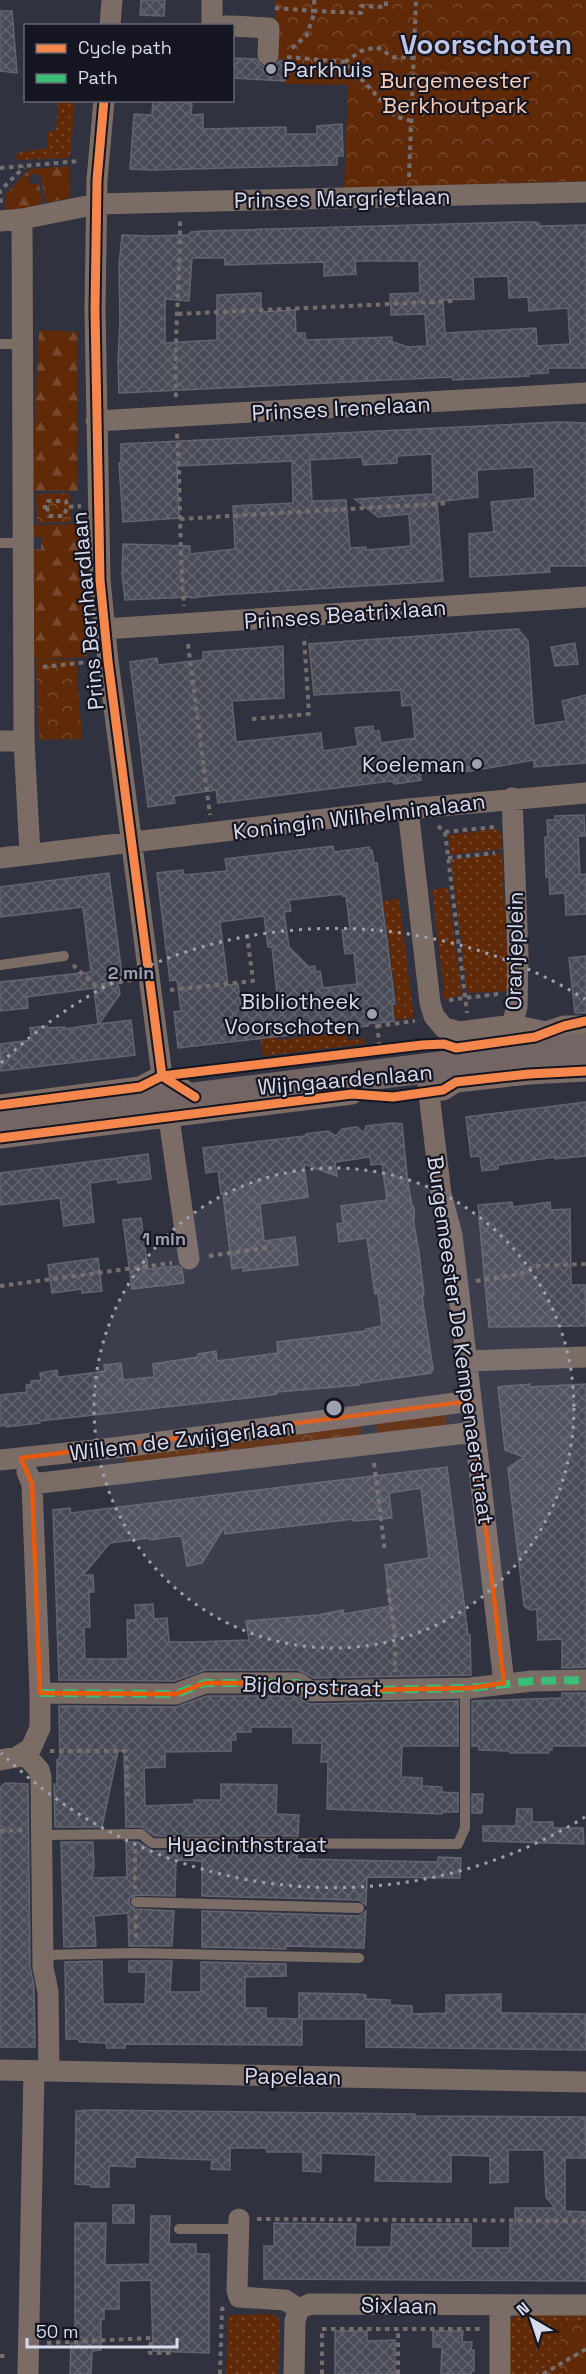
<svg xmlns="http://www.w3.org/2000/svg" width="586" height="2374" font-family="'Space Grotesk',sans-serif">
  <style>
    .grass { fill: url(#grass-dots) }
    .forest { fill: url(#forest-firs) }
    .park { fill: url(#park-crowns) }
    .garden { fill: #602a09 }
    .building { fill: url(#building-cross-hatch); stroke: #626470; stroke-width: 1.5; fill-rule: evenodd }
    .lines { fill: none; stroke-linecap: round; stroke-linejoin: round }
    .path { stroke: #766d6d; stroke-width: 4; stroke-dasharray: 4.5 4.5; stroke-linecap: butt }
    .lane { stroke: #7c6c66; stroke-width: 10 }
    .street { stroke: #7c6c66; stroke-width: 21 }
    .secondary { stroke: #736564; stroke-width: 30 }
    .quiet { stroke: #3abd76; stroke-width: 8; stroke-dasharray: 15 8; stroke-linecap: butt }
    .cycleway-casing { stroke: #151622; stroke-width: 13 }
    .cycleway { stroke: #f5874c; stroke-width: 9 }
    .marked { fill: none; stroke: #e8590c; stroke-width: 4.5; stroke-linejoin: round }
    .ring { fill: none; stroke: #9da0af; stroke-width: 3; stroke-dasharray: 3 6 }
    .poi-dot { fill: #9da0af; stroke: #151622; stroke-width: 2 }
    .labels { text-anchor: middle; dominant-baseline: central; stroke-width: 4.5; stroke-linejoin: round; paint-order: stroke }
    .poi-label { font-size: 22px; fill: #d8dbeb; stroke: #151622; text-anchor: end }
    .park-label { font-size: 22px; fill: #fccfb9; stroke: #151622 }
    .street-label { font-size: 22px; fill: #d8dbeb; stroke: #151622 }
    .district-label { font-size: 28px; font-weight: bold; fill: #bfc5e4; stroke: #151622 }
    .centre { fill: #9da0af; stroke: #151622; stroke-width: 3 }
    .ring-label { font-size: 18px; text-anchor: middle; font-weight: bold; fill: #9da0af; stroke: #151622; stroke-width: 4.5; stroke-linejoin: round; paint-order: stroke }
  </style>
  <defs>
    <pattern id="grass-dots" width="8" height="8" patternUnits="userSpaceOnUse" patternTransform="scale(1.5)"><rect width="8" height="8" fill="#602a09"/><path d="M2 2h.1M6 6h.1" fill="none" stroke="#76482d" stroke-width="1.8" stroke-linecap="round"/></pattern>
    <pattern id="forest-firs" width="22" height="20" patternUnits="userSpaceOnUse" patternTransform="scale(1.5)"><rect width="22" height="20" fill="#602a09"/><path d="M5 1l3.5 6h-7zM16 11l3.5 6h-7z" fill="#76482d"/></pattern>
    <pattern id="park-crowns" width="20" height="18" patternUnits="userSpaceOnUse" patternTransform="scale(1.5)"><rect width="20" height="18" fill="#602a09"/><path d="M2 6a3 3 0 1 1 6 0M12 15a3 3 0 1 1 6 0" fill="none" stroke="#76482d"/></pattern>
    <pattern id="building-cross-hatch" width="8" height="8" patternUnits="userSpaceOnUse" patternTransform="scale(1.5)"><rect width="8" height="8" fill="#494b57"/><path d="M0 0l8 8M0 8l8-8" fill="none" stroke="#62646f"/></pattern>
  </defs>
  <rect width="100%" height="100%" fill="#303240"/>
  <path class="grass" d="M58,101H75L70,158L17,160L16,153L48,148V132L56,130Z
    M497,829L501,834L502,849L450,855L448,835Z
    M502,853L509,991L467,993L451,860Z
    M448,887L462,996L443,999L442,992L444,991L432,890Z
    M399,899L414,1018L395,1020L393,1006L397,1005L383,901Z
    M274,1016L277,1040L346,1032L347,1040L364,1038L365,1044L263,1056L258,1018Z
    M520,2312H586V2374H507L509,2321Z
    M273,2314L280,2320L278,2374H226L228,2315Z"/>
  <path class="forest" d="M70,166L69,198L46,203L40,174L30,175V184H39L42,203L24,209L6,210L5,195L30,169Z
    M39,330L77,332L78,491H31Z
    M78,524L87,657L36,660L34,658L32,548L41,550V537H32V525Z"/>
  <path class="park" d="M276,0H586V181L344,188L348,85L286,84L287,60L272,59Z
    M70,493L71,522L37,523L36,494Z
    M36,660H76L82,739L39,740Z
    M360,1421L361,1438L127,1467L125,1451Z
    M586,2322V2374L560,2373L561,2323Z"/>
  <path class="garden" d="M446,1413L447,1427L377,1435L376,1421Z"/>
  <path class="building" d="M141,0H165L164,16L140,15Z
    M0,11H12L17,73L0,71Z
    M232,58L256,59L261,65L267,68L274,66L279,61H286L285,81L232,78Z
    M153,100L192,103L191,115L203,114V129L286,127V134H317V126L342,124L343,156H337V165L153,170L130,169L134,114L152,115Z
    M517,222H535L539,223V226L586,225V368H548V373L528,374L529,376L453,380L452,377L119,393L118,362L120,321L119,266L122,235L147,236L188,235L191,232L204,231ZM192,258H225V265L324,262V276L356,274L355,261H419L420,293L390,294L391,315L425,314L427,346L408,347L392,342V337L306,340L305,333H296L295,310L261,312V293L217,295V340L165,343V299L189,301ZM508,276L509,298L528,297L529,311L568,308L570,344L537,346L536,328L445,333L443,300L474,299L473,277Z
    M560,422L586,423V566H549L550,572L470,577L469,534L494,532L491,502L535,498L534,467L477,470L478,497L437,502L443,581L218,595L191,598V597L125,600L122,574L123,544L190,546V554L235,549L233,506L293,503L292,461L177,466L179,518L123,522L119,463H121V444ZM432,454L433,494L355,499L378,517L409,514L411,546L366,550V547L350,548L346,500L312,501L310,460L362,457L363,465L397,463V456Z
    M518,629L528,641L534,726L566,721L562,701L586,695V763L534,767V760L465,772L464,769L451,770L420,774L421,780L395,784L391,781L218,803L216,790L174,796L175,803L148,807L130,662L157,658L158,665L203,660V652L283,646L284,698L232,701L236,742L321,733L323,751L358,746L355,728L373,726V731H379L381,743L415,738L412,705L402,706L401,690L314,695L309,644Z
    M575,643L578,664L555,666L551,647Z
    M584,815L585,836H578L580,875L586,874V914L566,915L565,893L550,894L549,877H546L545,837H548L547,820H555V816Z
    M333,846L334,852L369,847V850H372L374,863H377L395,1004H392L394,1021L368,1024V1026L178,1048L174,1012L181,1011L177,980L170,981L157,873L183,870L184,875L227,871L225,859ZM342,894L343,896L346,895L350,929L342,930L345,954L354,953L357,984L323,988L320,971L316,972L315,966L309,967L289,947L284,912L291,911L289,900ZM264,916L268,947H272L278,1003L241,1007L238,984L228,985L220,922Z
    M109,873L122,975L116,976L120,994L99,1024L131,1020L135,1055L1,1071L0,1044L32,1040L30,1028L47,1026V1028L65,1027V1029L98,1024L94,988L27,997L28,1008L0,1011V982L91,972L83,907L0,917V887Z
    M586,956V1013H575L569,958Z
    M586,1102V1156L555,1159V1157L498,1165V1169L482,1171L480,1156L471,1157L466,1117Z
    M392,1123L402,1124L408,1184L412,1206L414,1207V1225L419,1253L424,1294L422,1297L433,1369L431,1373L361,1383L359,1385L277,1392V1394L264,1396L40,1421V1423L6,1427V1425L0,1426V1395L27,1392L26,1385L32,1384L31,1381L41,1380L40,1373L57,1370L58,1377L69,1376L105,1371L104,1365L121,1363L123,1380L154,1377L153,1364L198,1357V1354L216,1351L217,1361L278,1353L277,1342L366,1331V1329L382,1326L378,1293L375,1294L367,1238L339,1242L337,1224L343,1223L341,1206L387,1200L382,1164L371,1165L370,1157L335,1162L337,1176L304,1164L308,1197L260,1204L264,1241L295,1237L298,1265L243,1271V1267L232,1269L223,1194H221L218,1171L206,1173L203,1148L305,1136L306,1134L328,1131L336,1136L342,1129L357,1127L364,1133L366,1126Z
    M148,1154L151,1179L118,1183L117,1179L90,1183L94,1222L64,1226L60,1198L0,1205V1173Z
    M512,1202L513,1207L550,1202L551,1210L570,1209L571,1285H585L586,1326L489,1327L478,1205Z
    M141,1218L148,1269L178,1266L182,1269L184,1283L132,1289L123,1220Z
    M98,1258L102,1291L82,1293V1289L52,1293L48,1265Z
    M530,1384L529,1387L586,1384V1667L562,1668V1639L538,1640L537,1609L530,1610L524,1606L508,1468L524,1457L505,1450L498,1387Z
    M447,1467L468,1635H470L471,1675L314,1678L298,1670H205L174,1681L59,1680L53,1510L70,1508L71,1513ZM421,1488L429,1558L385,1565L390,1606L344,1614L343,1610L319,1615L246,1621L249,1640L194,1642H169L167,1618L154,1619L153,1604L135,1605L136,1620H127L128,1659H85L84,1627H90L89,1592H94L93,1575H83L110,1543L149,1538L150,1540L178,1536L182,1537L187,1566L202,1563L224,1527L225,1534L353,1519V1521L392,1518L389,1493Z
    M562,1693H586V1746H552V1750H549V1753H510V1751L479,1750V1746H472V1701L562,1698Z
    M207,1696H294L310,1704L458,1701V1746H402L401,1777L422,1778V1786L442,1787V1792L458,1793V1812H442V1814L327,1809L328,1762H321L322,1743H293V1727H251V1732H235L236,1740H231V1751L165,1752V1767L144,1768L145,1806L194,1804V1800H221V1784L277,1785L276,1814L299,1815L298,1836H155L142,1827H126L124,1751H118L102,1827H55L54,1784H57V1760L60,1758L59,1706L176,1707Z
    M5,1783L28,1784L30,1967L34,1986L35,2047H0V1788Z
    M472,1794H483L482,1813H472Z
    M517,1809H532V1822H553V1828H583L584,1844L483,1841V1826H516Z
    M61,1842H93L94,1867L92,1878L127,1877L126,1842H138L152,1851H298L297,1859L438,1862V1857L461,1858L460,1878L367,1877L366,1905L359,1900L202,1896V1861L176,1860L175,1896L136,1895L130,1898L129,1901L130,1906L135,1909L174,1911L172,1946H129L128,1913L94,1916L96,1946L64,1947Z
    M202,1911L359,1916L366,1911L364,1948L286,1946V1949L202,1947Z
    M102,1961L103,2004H145L146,1972H129V1961H172L170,1992H201V1962L286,1964V1976L245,1977V2008H266V2018L299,2019V1993L357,1994L366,1995V1999L390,2000V2005L412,2006V2014L446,2013V1995L501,1994V2013L585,2014L586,2050L366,2047V2019H302V2045L125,2044V2048H107L106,2043L80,2042L78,2039H66L65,1962Z
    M92,2110L415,2114V2116L585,2117L586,2158H565V2211L586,2212V2281L264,2279V2246H274V2223L356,2224L355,2247H391L392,2224H471V2248H510V2224H515V2208H555L546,2197L544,2150H508V2182L490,2183V2156L451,2155V2182L375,2181L376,2155L321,2153V2172L303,2171V2152H267L266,2148H230V2170L211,2169L212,2160L135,2157V2167L109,2166V2187H91V2185L75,2184L76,2111Z
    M113,2205H134V2223H113Z
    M151,2216H170L169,2244H196V2254H209V2353L153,2351L151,2280L119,2281V2309H104V2319H101V2350L92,2351L91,2374H70L71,2343H75V2223H106L105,2265L150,2264Z
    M335,2331H367V2341L395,2340V2374H335Z
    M433,2331H463L462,2342H472L471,2350H474V2371H471V2374H441L442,2347H433Z"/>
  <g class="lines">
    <path class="path" d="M314,0L315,11L361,13V6L386,7V0
      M275,8L315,11L307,35L290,50
      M287,57L345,62L397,117L412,121
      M345,62L361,51L377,47L393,57L415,58
      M0,168L80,161
      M409,177L416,0
      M1,203L0,191L24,167
      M178,314L454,301
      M176,397C174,338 180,280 180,221
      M177,434C181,492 179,549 184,606
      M43,507H47L48,501H66L67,507L81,506
      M47,507L49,516H64L67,507
      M180,519L450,503
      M188,644L210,815
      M43,667L89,662
      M252,719L309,714L304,636
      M438,826L445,832L494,827
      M445,832L467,1013
      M448,858L495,853
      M73,965L96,986L132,980
      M170,990L253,981L247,934
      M449,1000L498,994
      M377,1024L380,1050
      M377,1026L415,1021
      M209,1256L271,1247
      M476,1281L520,1274L533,1266L586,1264
      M0,1286L172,1263
      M374,1463L385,1552
      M388,1589L395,1634V1672
      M50,1751H126L128,1796
      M0,1831L23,1830
      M135,1849V1889
      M136,1915V1940
      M257,2219L586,2221
      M322,2329H482
      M47,2343L151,2338L150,2353H174
      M0,2356H9
      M220,2374L222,2309L225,2307
      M322,2374V2329
      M398,2374V2329
      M543,2374L586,2349"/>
    <path class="lane" d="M0,344H22
      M0,543H23
      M0,965L64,956
      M41,1835L141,1834L152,1843L458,1844L465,1828V1688
      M136,1902L359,1908
      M43,1955L136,1953L359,1958
      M179,2229H238"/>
    <path class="street" d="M212,0V25L227,26
      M110,26L112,0
      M232,26L269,28L268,55
      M104,100L97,180L95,310L100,580L108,661L162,1076L195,1097
      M22,219L24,741L30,854
      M0,221L22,219L97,204L586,192
      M96,421L586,393
      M104,629L586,597
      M0,741H24
      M512,798L518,955L517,1007L512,1025
      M408,809L430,1003L434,1016L444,1028L460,1032L512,1025L546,1032L564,1026H586
      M0,858L408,809L586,793
      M426,1069L441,1194L452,1235L504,1683
      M429,1091L443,1090L456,1082L529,1074L586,1071
      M0,1105L140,1087L162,1076
      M169,1118L189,1259
      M0,1138L352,1094L366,1076
      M467,1361L586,1357
      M0,1460L122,1447L471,1401
      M32,1484L475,1432
      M40,1693L176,1694L205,1683H298L310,1691L470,1688L532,1681L586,1680
      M24,1753L39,1770L41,1777L43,1967L48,1992L49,2071
      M0,1760L17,1757L31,1748L40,1728V1693L32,1484L27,1472
      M0,2070L586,2082
      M239,2219L237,2290L239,2297L285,2300L299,2309
      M28,2374L34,2071
      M294,2374L295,2321L299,2309L310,2304L586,2305
      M500,2374V2306"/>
    <path class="secondary" d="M0,1122L586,1048"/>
    <path class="quiet" d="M40,1693L176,1694L205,1683H298L310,1691L470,1688L532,1681L586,1680"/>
    <defs>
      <path id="cycleway" d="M104,100L97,180L95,310L100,580L108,661L162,1076L195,1097
        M0,1105L140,1087L162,1076L422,1045L444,1044L456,1048L535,1037L564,1026L586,1021
        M0,1138L352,1094L393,1097L443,1090L456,1082L529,1074L586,1071"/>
    </defs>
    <use href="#cycleway" class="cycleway-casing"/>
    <use href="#cycleway" class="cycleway"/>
  </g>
  <path class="marked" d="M471,1401L504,1683L470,1688L310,1691L298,1683H205L176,1694L40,1693L32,1484L21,1458Z"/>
  <circle cx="334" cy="1408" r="240" fill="#9da0af" fill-opacity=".12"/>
  <g class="ring">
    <circle cx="334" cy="1408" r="240"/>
    <path d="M585 1817A480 480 0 0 1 1 1753M1 1063A480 480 0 0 1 585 999"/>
  </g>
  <g class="poi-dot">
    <circle cx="271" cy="69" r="6"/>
    <circle cx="477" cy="764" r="6"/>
    <circle cx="372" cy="1014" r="6"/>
  </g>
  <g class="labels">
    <g class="poi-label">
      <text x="283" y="69" text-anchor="start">Parkhuis</text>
      <text x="465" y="764">Koeleman</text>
      <text x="360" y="1001">Bibliotheek<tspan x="360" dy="25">Voorschoten</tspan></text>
    </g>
    <g class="park-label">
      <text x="455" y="80">Burgemeester<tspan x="455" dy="25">Berkhoutpark</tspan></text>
    </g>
    <g class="street-label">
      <text transform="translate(342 198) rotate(-1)">Prinses Margrietlaan</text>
      <text transform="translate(341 408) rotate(-3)">Prinses Irenelaan</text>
      <text transform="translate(87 611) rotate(-95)">Prins Bernhardlaan</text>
      <text transform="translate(345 614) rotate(-4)">Prinses Beatrixlaan</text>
      <text transform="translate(359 816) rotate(-7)">Koningin Wilhelminalaan</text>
      <text transform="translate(514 951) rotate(-89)">Oranjeplein</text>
      <text transform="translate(345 1079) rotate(-5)">Wijngaardenlaan</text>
      <text transform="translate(461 1340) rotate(82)">Burgemeester De Kempenaerstraat</text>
      <text transform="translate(182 1439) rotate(-7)">Willem de Zwijgerlaan</text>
      <text transform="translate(312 1686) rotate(2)">Bijdorpstraat</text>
      <text x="247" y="1844">Hyacinthstraat</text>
      <text transform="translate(293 2076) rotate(1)">Papelaan</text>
      <text transform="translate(399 2305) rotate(1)">Sixlaan</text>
    </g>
    <g class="district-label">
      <text x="486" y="44">Voorschoten</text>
    </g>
  </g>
  <circle cx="334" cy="1408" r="9" class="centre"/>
  <g class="ring-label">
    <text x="131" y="979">2 min</text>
    <text x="164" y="1245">1 min</text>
  </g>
  <rect x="24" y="24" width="210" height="78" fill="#151622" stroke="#636572" stroke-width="1.5"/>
  <rect x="36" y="44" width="30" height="9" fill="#f5874c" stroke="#636572" stroke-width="1.5"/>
  <text x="78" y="54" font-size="18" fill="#d8dbeb">Cycle path</text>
  <rect x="36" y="74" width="30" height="9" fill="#3abd76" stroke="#636572" stroke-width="1.5"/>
  <text x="78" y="84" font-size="18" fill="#d8dbeb">Path</text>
  <g transform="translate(532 2320) rotate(321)" stroke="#151622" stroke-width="4.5" paint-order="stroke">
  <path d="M0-4.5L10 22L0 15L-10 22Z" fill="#d8dbeb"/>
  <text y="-9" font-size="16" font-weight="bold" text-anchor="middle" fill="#d8dbeb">N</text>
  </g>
  <path d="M27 2338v9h150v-9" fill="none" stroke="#d8dbeb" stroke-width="3"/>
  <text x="36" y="2338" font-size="18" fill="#d8dbeb" stroke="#151622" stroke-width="4.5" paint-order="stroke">50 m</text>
</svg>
